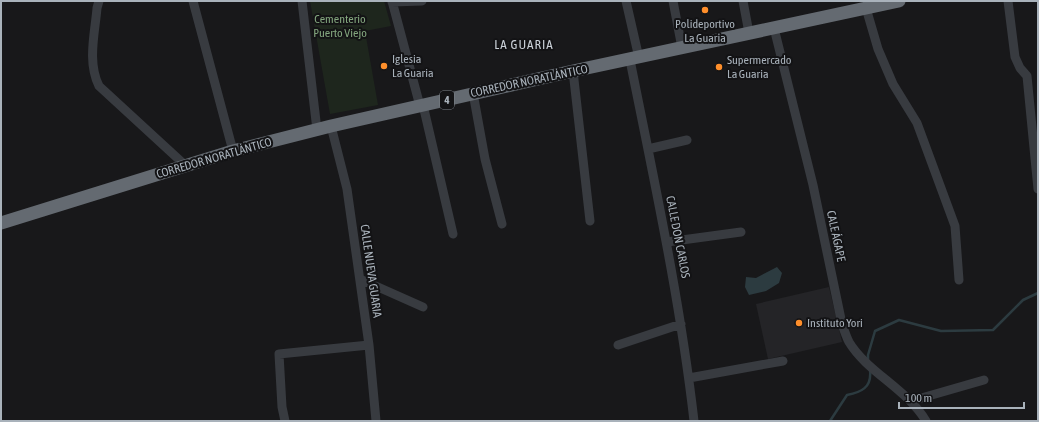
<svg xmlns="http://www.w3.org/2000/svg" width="1039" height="422" font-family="'Asap Condensed',sans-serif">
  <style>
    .built { fill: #242427 }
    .green { fill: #1e261d }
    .water { fill: #2c3b40 }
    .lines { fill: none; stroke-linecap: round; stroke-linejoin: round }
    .stream { stroke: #2c3b40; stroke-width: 2.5 }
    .minor { stroke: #383b40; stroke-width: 9 }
    .highway { stroke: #646a71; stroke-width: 13 }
    .poi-dot { fill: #ff8f2b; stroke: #131315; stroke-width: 1.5 }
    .labels { text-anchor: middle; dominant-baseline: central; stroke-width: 4; stroke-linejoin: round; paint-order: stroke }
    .shield { fill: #131315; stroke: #7c8289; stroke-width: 1 }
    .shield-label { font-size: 11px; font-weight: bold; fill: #a9b2bb }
    .park-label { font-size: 12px; fill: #84a77f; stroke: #131315 }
    .poi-label { font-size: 12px; fill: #a9b2bb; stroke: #131315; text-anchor: start }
    .street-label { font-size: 12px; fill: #a9b2bb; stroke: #131315 }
    .neighbourhood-label { font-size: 13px; letter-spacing: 1px; fill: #cad0d7; stroke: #131315 }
  </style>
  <rect width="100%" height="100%" fill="#18181a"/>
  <path class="built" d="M829,287L842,342L768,359L756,304Z"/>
  <path class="green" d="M310,1H384L391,26L365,31L378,105L330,114Z"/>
  <path class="water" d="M777,267L782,273L779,283L766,291L749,295L745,287L746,277L756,278Z"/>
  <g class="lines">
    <path class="stream" d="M868,361V355L875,331L899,320L941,331L993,330L1023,300L1038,293
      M830,421L847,395C861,392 872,388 870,370"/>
    <path class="minor" d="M99,1L97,8C95,33 87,62 99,86L186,166
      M193,1L233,151
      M302,1L317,130
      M392,1L420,106
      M626,1L639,58
      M673,1L682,48
      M743,1L749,33
      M1008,1L1015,57L1020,68L1027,76L1038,189
      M392,2L422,1
      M866,8L878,49L893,84L917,123L955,226L959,280
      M774,28L813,185L842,324C844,330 846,336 849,342C867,372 907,389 926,421
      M630,60C654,180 680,299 694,421
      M573,71L590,221
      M473,93L485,159L502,224
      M423,105L453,234
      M331,126L347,189L369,345L376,421
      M648,149L687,140
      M667,242L741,232
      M360,279L423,307
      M618,345L681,324
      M689,378L783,361
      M911,401L984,380
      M285,421L282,407L279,354L369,345"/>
    <path class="highway" d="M1,223L233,151L331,126L573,71L899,1"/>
  </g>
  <g class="poi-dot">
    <circle cx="705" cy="10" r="4"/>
    <circle cx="384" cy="66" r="4"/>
    <circle cx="719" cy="67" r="4"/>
    <circle cx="799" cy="323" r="4"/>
  </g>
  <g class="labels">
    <rect class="shield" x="440" y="91" width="14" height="18" rx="3"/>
    <g class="shield-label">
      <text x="447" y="100">4</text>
    </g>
    <g class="park-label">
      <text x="340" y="19">Cementerio<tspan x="340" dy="14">Puerto Viejo</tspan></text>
    </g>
    <g class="poi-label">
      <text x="705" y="24" text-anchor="middle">Polideportivo<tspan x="705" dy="14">La Guaria</tspan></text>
      <text x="392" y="59">Iglesia<tspan x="392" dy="14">La Guaria</tspan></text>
      <text x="727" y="60">Supermercado<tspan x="727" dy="14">La Guaria</tspan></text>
      <text x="807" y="323">Instituto Yori</text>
    </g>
    <g class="street-label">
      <text transform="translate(529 81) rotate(-12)">CORREDOR NORATLÁNTICO</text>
      <text transform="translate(214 158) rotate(-16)">CORREDOR NORATLÁNTICO</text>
      <text transform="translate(836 236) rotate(78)">CALE ÁGAPE</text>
      <text transform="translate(678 237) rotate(79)">CALLE DON CARLOS</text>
      <text transform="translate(371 271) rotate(82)">CALLE NUEVA GUARIA</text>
    </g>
    <g class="neighbourhood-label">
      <text x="524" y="44">LA GUARIA</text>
    </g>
  </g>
  <rect width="1039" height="422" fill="none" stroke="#a9b2bb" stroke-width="4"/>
  <path d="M899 402v6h125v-6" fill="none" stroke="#a9b2bb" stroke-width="2"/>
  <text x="905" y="402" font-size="12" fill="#a9b2bb" stroke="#131315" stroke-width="3" paint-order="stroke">100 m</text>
</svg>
